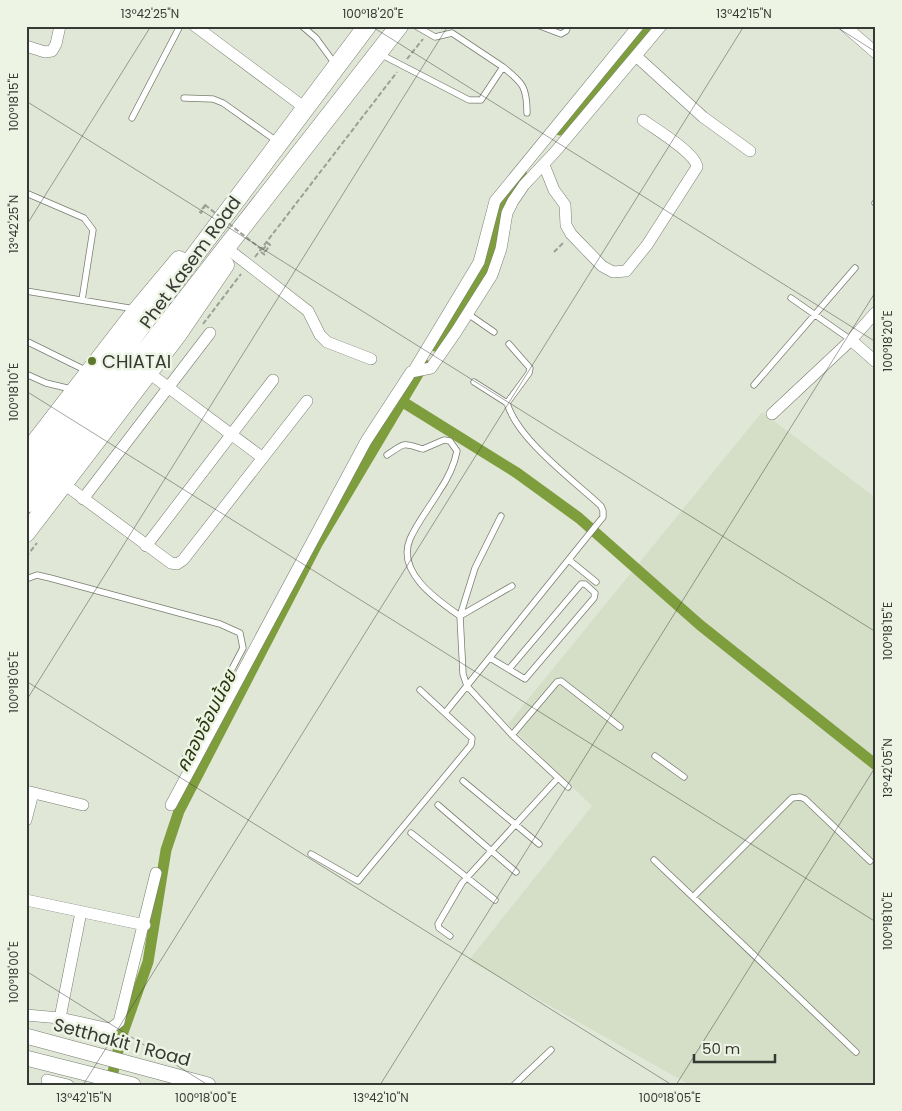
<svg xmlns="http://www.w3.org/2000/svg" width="902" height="1111" font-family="Poppins,'Noto Sans Thai',sans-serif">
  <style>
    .built { fill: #d5dec7 }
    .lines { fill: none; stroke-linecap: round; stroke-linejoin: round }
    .canal { stroke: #7e9e3e; stroke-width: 11 }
    .service-casing { stroke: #787e70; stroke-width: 7 }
    .minor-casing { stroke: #787e70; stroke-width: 12 }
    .secondary-casing { stroke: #787e70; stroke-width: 16 }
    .primary-casing { stroke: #787e70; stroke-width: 19 }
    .path { stroke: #9aa094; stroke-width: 2; stroke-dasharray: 5 2.5; stroke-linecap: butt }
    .service { stroke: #fff; stroke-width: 5.5 }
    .minor { stroke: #fff; stroke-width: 11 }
    .secondary { stroke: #fff; stroke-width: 15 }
    .primary { stroke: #fff; stroke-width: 18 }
    .path-bridge { stroke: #9aa094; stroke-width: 2; stroke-dasharray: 5 2.5; stroke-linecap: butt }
    .ticks { fill: none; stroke: #373a34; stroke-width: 1; stroke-opacity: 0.45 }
    .poi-dot { fill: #5e782b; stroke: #edf4e4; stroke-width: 2 }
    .labels { text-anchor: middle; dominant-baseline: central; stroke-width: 5; stroke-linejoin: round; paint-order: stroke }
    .street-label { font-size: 18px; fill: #373a34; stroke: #edf4e4 }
    .poi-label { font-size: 18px; fill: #373a34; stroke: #edf4e4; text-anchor: start }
    .water-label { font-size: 19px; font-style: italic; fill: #2a370f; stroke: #edf4e4 }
    .neatline { fill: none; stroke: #373a34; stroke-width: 2 }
    .ticks-label { font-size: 12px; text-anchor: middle; fill: #373a34 }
  </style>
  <rect width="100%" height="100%" fill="#e0e7d7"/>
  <path class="built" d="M762,412L876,498V1085H690L469,960L592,806L508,724Z"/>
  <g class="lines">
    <path class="canal" d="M560,130L647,26
      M435,346L484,271L499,210L522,175
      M403,402L517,473L579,518L700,625L876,765
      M110,1085L121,1038L148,962L166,850L179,811L317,544L424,364"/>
    <defs>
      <path id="service" d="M302,26L316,38L335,64
        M540,26L561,34L566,31L568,26
        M380,54L469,100H481L503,67L452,33L435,37L416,26
        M503,67C523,83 527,87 527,113
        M184,98L213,99L223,103L278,142
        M132,118L180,26
        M26,193L84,218L93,230L82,300
        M875,203L876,204
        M26,291L135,309
        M791,298L851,340
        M468,314L494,332
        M26,341L87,371
        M26,374L46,383L71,389
        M474,382L507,403
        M754,385L855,268
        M387,455C406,442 402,443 423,449L444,440L450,441L457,451C454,467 447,480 438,493C429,508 417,523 410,539C396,572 437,600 460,616L512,586
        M501,516L475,568L460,616L463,674L467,686L512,735L568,787
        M569,560L596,582
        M26,579L37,575L50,578L220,624L240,633L243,648L182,764
        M490,658L525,679L594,598L595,593L585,584H581L509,669
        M445,713L603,517V511L601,506C572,479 518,440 507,403L529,373L530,368L509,344
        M512,735L557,682L561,681L620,727
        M655,756L684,777
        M463,781L539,844
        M438,805L516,872
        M411,833L495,900
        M311,854L358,881L471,745L472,738L420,690
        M654,860L856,1052
        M693,897L792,798L800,797L805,799L870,861
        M450,936L439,928L438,924L462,883L558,778
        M514,1085L551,1050"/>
      <path id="minor" d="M195,26L305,108
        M845,26L876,53
        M26,46L45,52L52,51L56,44L60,26
        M636,56L703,117L750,151
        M544,165L554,190L565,205L566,225L571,234L602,266L613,272L626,271L647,245L697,167C696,153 655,129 643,120
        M233,253L308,311L320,335L327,342L371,359
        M851,340L876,362
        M414,370L479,262L495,201L638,26
        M149,373L263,458
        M772,414L851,340L876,312
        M64,484L171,563L177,564L183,560L307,401
        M83,499L210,333
        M146,546L273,380
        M26,791L83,805
        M171,805L366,441L411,372L431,368L456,332L492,275L501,249L507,213L513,201L524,185L555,152L661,26
        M26,820L33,793
        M26,900L145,925
        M26,1015L60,1018L110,1029L119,1022L156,873
        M60,1018L81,912
        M47,1080L68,1085"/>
      <path id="secondary" d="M26,1036L208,1085
        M26,1058L133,1085"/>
      <path id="primary" d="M26,454L138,309L179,260
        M26,480L367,26
        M26,504L399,26
        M26,533L178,334L225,265"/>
    </defs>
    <use href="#service" class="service-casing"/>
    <use href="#minor" class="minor-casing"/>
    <use href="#secondary" class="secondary-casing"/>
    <use href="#primary" class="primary-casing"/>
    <path class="path" d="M407,59L423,39
      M205,205L200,212L201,213L207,202
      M554,252L564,242
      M265,255L261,252L268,243L270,245L265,252
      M255,257L397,72
      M203,324L241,274
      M26,557L37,543"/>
    <use href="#service" class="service"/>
    <use href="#minor" class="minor"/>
    <use href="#secondary" class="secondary"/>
    <use href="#primary" class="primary"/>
    <path class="path-bridge" d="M205,205L265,252"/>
  </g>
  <path class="ticks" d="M371,26L876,342M835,26L876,52M26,101L876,632M26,226L151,26M26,391L876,922M26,681L672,1085M26,701L448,26M26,971L208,1085M83,1085L744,26M380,1085L876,291M676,1085L876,766"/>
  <circle class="poi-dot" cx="92" cy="361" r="5"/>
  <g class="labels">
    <g class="street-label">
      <text transform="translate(190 262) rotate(-54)">Phet Kasem Road</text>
      <text transform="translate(122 1042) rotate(15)">Setthakit 1 Road</text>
    </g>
    <g class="poi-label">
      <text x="102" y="361">CHIATAI</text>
    </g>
    <g class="water-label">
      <text transform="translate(206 721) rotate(-63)">คลองอ้อมน้อย</text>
    </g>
  </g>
  <rect width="902" height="1111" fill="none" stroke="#edf4e4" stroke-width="55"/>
  <path d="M694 1054v8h81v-8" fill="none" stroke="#373a34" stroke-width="2.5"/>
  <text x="702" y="1054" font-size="15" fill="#373a34" stroke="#edf4e4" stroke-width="4" paint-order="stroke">50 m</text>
  <rect x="28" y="28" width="846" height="1056" class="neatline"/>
  <g class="ticks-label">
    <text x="150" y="18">13°42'25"N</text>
    <text x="373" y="18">100°18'20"E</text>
    <text x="744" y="18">13°42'15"N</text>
    <text transform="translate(14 102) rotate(-90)" y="4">100°18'15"E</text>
    <text transform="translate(14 224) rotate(-90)" y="4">13°42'25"N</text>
    <text transform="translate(888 341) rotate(-90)" y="4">100°18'20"E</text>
    <text transform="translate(14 392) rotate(-90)" y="4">100°18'10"E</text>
    <text transform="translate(888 631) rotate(-90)" y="4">100°18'15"E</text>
    <text transform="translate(14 682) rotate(-90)" y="4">100°18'05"E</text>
    <text transform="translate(888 768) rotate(-90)" y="4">13°42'05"N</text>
    <text transform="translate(888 921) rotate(-90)" y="4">100°18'10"E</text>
    <text transform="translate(14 972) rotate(-90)" y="4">100°18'00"E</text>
    <text x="84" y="1102">13°42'15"N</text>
    <text x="206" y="1102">100°18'00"E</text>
    <text x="381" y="1102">13°42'10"N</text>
    <text x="670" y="1102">100°18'05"E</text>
  </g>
</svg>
